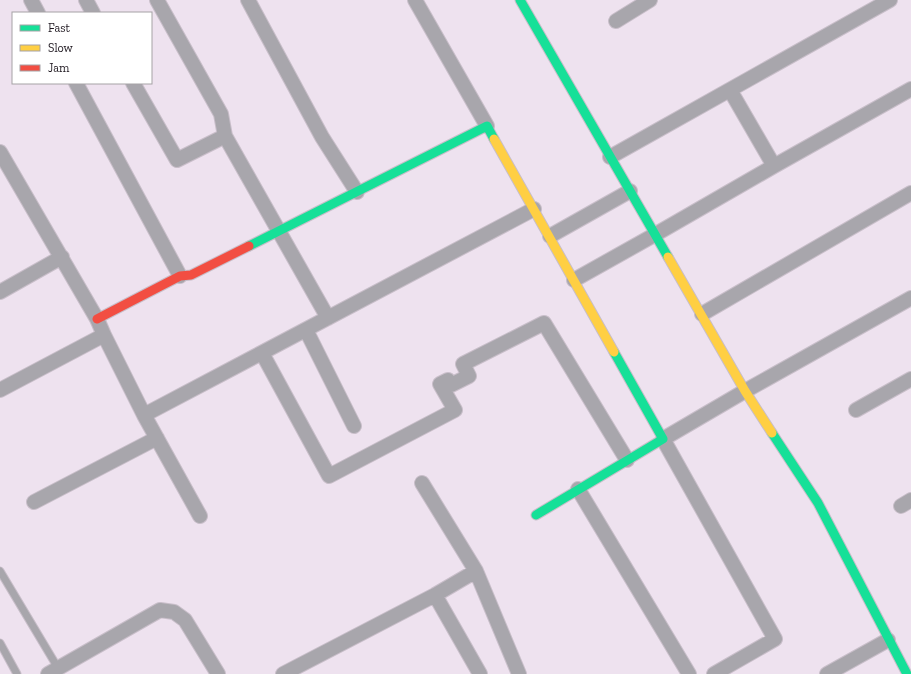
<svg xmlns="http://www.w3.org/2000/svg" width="911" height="674" font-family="'Zilla Slab',serif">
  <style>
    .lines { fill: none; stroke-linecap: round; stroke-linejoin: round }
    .lane-casing { stroke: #c8bec9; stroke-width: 9 }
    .street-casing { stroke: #c8bec9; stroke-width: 16 }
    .fast-casing { stroke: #c8bec9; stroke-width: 11 }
    .slow-casing { stroke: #c8bec9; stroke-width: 11 }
    .jam-casing { stroke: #c8bec9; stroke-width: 11 }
    .lane { stroke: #a8a6ac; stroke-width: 7 }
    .street { stroke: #a8a6ac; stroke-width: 14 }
    .fast { stroke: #16e098; stroke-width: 9 }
    .slow { stroke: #ffcf43; stroke-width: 9 }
    .jam { stroke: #f24e42; stroke-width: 9 }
  </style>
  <rect width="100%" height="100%" fill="#eee2ef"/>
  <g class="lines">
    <defs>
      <path id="lane" d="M0,571L58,668
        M0,643L17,674"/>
      <path id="street" d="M31,0L38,13
        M86,0L93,13
        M157,0L221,114L225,136L328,318
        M248,0L322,137L357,192
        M415,0L487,126
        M616,21L650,0
        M76,83L180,276
        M133,83L177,160L225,136
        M730,90L774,166
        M0,152L97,319L104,335L144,415L200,516
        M610,157L890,0
        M550,236L630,191
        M574,280L656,234L774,166L911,89
        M0,292L62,257
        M702,314L911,193
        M306,330L354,426
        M262,353L329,476L455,410L440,384L448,380L451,385L469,376L463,364L544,323L627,460
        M0,390L104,335
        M856,410L911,379
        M144,415L534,209
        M422,483L476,571L519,674
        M578,489L689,674
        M34,502L157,438
        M901,506L911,500
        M435,595L480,674
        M48,674L160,610L174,612L185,620L218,674
        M283,674L435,595L476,571
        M714,674L775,639L663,439L745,391L911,298
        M827,674L888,640"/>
      <path id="fast" d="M520,0L668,257
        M249,246L487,126L494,139
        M772,433L818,503L907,674
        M536,515L663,439L614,352"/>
      <path id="slow" d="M494,139L614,352
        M668,257L745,391L772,433"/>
      <path id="jam" d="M97,319L180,276L191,275L249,246"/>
    </defs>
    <use href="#lane" class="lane-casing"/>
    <use href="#street" class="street-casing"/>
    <use href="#fast" class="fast-casing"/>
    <use href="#slow" class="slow-casing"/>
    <use href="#jam" class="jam-casing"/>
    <use href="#lane" class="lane"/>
    <use href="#street" class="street"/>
    <use href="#fast" class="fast"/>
    <use href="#slow" class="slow"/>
    <use href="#jam" class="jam"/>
  </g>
  <rect x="12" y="12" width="140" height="72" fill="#ffffff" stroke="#a5a2a5"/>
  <rect x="20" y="25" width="20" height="6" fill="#16e098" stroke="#a5a2a5"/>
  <text x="48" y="32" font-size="12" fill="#1d161e">Fast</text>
  <rect x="20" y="45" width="20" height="6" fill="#ffcf43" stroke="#a5a2a5"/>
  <text x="48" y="52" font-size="12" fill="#1d161e">Slow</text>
  <rect x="20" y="65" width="20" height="6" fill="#f24e42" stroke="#a5a2a5"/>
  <text x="48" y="72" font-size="12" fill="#1d161e">Jam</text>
</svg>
